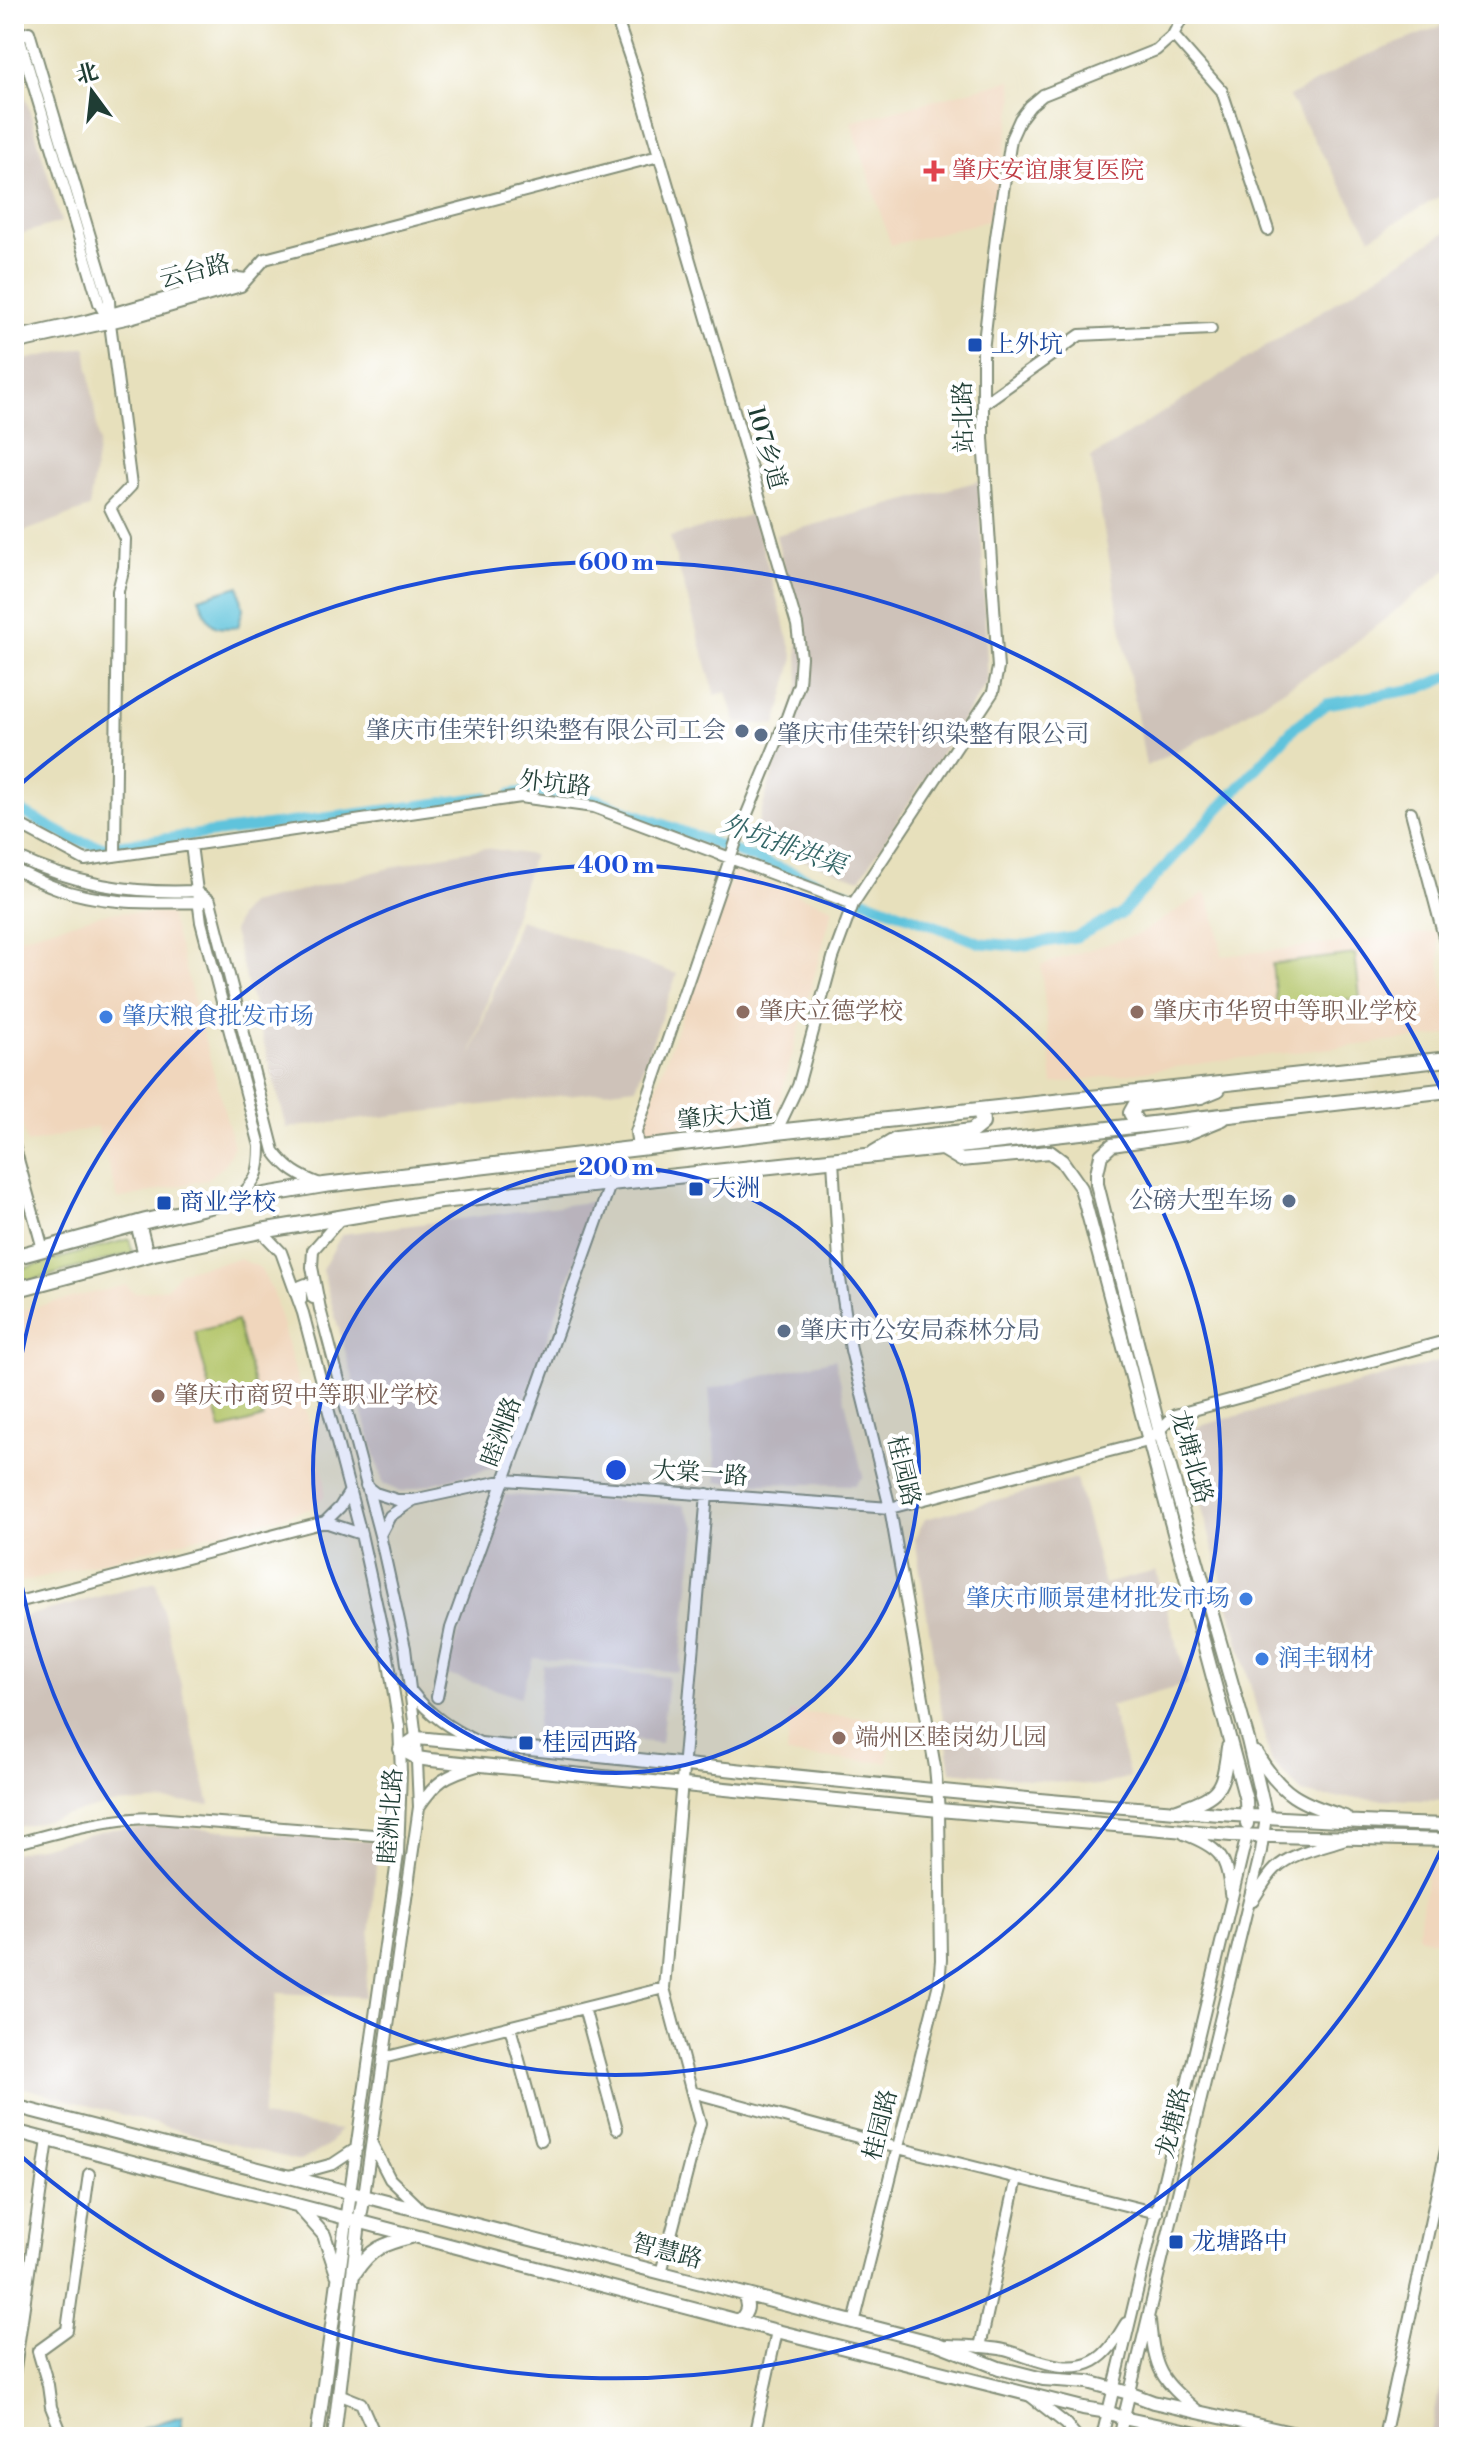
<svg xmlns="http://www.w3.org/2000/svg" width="1463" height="2451" font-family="'Libre Bodoni','Noto Serif SC',serif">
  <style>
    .built { fill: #f0d6bc }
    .industrial { fill: #cec2b9 }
    .green { fill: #b3c569; stroke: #69814e; stroke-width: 2 }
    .water { fill: #5ec3dc; stroke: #3e8088; stroke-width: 2 }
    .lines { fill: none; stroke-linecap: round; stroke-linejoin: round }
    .canal { stroke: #5ec3dc; stroke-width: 11 }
    .minor-casing { stroke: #838e78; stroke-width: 14 }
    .major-casing { stroke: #838e78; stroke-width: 16 }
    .highway-casing { stroke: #838e78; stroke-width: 18 }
    .minor { stroke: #fff; stroke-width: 10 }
    .major { stroke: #fff; stroke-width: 12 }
    .highway { stroke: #fff; stroke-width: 14 }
    .ring { fill: none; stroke: #1d4ed8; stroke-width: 4 }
    .health-dot { fill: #e0444e; stroke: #fff; stroke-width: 3 }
    .transit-dot { fill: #1a4fb4; stroke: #fff; stroke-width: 3 }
    .service-dot { fill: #5c6f8a; stroke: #fff; stroke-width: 3 }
    .education-dot { fill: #8d6e63; stroke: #fff; stroke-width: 3 }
    .shop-dot { fill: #3f7fe0; stroke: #fff; stroke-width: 3 }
    .labels { text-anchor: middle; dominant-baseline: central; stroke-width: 8; stroke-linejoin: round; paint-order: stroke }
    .health-label { font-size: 24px; fill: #be3a42; stroke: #fff; text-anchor: start }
    .street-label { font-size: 24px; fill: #1f3d34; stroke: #fff }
    .transit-label { font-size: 24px; fill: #164399; stroke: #fff; text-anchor: start }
    .service-label { font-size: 24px; fill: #4e5e75; stroke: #fff; text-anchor: end }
    .education-label { font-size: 24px; fill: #785e54; stroke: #fff; text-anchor: start }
    .shop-label { font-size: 24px; fill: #366cbe; stroke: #fff; text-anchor: start }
    .water-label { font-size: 26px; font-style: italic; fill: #326566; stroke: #fff }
    .centre { fill: #1d4ed8; stroke: #fff; stroke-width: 4 }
    .ring-label { font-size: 24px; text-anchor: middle; font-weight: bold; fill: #1d4ed8; stroke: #fff; stroke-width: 8; stroke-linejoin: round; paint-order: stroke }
  </style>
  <rect width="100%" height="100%" fill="#fff"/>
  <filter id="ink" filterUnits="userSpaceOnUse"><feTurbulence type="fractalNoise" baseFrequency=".0125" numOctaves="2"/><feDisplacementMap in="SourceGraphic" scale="16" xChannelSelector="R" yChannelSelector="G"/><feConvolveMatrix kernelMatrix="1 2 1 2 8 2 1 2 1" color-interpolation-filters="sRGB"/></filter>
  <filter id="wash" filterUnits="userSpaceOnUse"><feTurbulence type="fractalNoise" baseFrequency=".006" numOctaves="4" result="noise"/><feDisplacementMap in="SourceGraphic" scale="32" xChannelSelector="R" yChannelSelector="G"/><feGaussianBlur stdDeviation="1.8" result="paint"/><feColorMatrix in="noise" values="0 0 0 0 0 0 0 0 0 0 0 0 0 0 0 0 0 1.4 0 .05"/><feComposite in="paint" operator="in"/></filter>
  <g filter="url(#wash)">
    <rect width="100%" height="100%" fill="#e7e0bc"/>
    <path class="built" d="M1011,80L1014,99L991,220L891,245L851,122Z
      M734,871L833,908L775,1117L648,1136L642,1126Z
      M1206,892L1218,929L1222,956L1437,932L1449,1035L1233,1059L1053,1084L1041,965L1141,933Z
      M111,912L170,914L234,1146L224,1166L206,1180L118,1199L97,1127L27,1144L14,1095V939Z
      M239,1259L259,1267L273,1291L325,1480L324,1497L311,1509L21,1582L14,1556V1312L126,1285L135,1293L167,1288L181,1271Z
      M790,1712L892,1720L888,1763L787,1755Z
      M1428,1867L1449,1869V1944L1418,1936Z"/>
    <path class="industrial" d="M1449,23V191L1371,237L1289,97L1355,60Z
      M14,56L61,222L14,236Z
      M1449,230V568L1341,654L1219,730L1146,766L1091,458Z
      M86,347L99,443L89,508L14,535V362Z
      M979,481L988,681L860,879L752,843L799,684L797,625L776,535Z
      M753,514L794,658L776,725L736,723L727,692L715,695L670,537Z
      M485,848L533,855L467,1067L519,919L677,974L636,1087L287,1128L233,932L238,917L249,904L429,858Z
      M597,1201L501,1466L400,1492L383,1483L322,1270L342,1234Z
      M835,1359L863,1476L855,1485L717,1482L709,1389Z
      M1449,1359V1801L1321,1797L1302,1793L1271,1761L1181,1431Z
      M1076,1479L1104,1584L1156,1571L1188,1684L1110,1706L1130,1777L1098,1786L951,1771L915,1538L925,1519Z
      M505,1495L683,1505L696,1527L679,1672L534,1658L520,1697L445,1674Z
      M156,1582L210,1805L170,1801L111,1804L14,1828V1619Z
      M543,1664L668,1677L661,1743L536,1731Z
      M172,1826L378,1842L365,1997L277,1993L262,2117L340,2130L327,2147L300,2161L192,2134L14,2085V1853L112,1829Z
      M1449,2340V2437H1430Z"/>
    <path class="green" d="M1355,954L1360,998L1277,1008L1272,964Z
      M129,1239L133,1253L14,1285V1271Z
      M237,1321L263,1418L221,1430L195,1332Z"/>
    <path class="water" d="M239,586L243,609L238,627C208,631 210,623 199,598Z
      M182,2416L180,2437H143L142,2428Z"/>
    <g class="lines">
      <path class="canal" d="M511,794L524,792L595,799L981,943L1019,946L1076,937L1121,914L1296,726L1327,704L1421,688L1449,676
        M14,807L72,839L103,847L486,797"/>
    </g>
  </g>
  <g filter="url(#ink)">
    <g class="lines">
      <defs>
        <path id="minor" d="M615,14L634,70L797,625L801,657L799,684L787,717L739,833L636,1132L638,1149
          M1173,35L1222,91L1268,230
          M110,323L99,303L19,37L29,32L109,300L110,323L131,486L110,508L125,539L124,567L118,591L115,856
          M14,337L85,321L238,278L246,279
          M14,344L130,318L241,286L265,259L659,156
          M983,404L1080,335L1211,329
          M1411,812L1449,956
          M14,822L85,860L191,845L201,922L260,1146C260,1173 257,1181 237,1199
          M191,845L520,797L594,807L853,904
          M14,856C74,884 130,894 196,891
          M14,869C27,875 40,882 54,887C100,905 154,903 202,902
          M196,891L210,901L274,1151C287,1169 299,1176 320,1184
          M776,1132L798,1086L833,958L853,904L993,692L998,668L983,438V351L996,237L1011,139L1020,119L1030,106L1043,95L1156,50L1173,35L1181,20V14
          M14,1145L43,1249
          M833,1160L840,1279L851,1350L890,1508L935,1767L939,1810L941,1960L939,1983L854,2323
          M342,1217L313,1250L312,1267L320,1309L380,1535L405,1648L416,1738L419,1807L364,2196
          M261,1231L281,1252L303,1313L361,1534L388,1657L399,1726L401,1772L398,1854L350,2192
          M301,1300V1286L306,1284L310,1287L313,1298
          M366,1486L375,1493L397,1500H413L506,1480L890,1508L1148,1441L1175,1415L1449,1340
          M325,1522L361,1534
          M380,1535L390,1516L412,1501
          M14,1603L325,1522L340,1507L350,1491
          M412,1692C430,1716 451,1729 478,1742
          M437,1697L451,1628L611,1182
          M419,1807C436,1781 446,1775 477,1766
          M1184,1834C1218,1847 1228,1856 1230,1894
          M14,1844C61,1831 106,1818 155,1818L399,1837
          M1253,1900C1260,1890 1266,1878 1275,1869C1292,1852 1323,1847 1345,1839
          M584,2008L617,2129
          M510,2027L541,2140
          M383,2058L664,1988
          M692,2092L898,2148L1157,2213
          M372,2144L390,2179L423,2211
          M289,2176L333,2164L357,2148
          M661,2273L700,2123L664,1988L707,1494
          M1150,2321C1155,2372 1160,2379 1198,2411
          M948,2345C966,2346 986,2346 1004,2350C1032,2357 1066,2376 1094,2361C1109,2353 1118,2336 1126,2323
          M980,2347L1017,2178
          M14,2375L48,2140
          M341,2395L361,2403L376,2437
          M1029,2395L1066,2424L1077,2437
          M63,2437L51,2407L48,2385L38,2351L67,2330L89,2174
          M754,2437L777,2331
          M1102,2437L1247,1835
          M1119,2437L1261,1851L1266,1817
          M1384,2437L1449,2136"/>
        <path id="major" d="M1223,1119L1186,1134L1112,1145L1101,1155L1097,1173V1184L1159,1429L1248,1740L1266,1817
          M941,1148L961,1160L1050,1152L1062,1161L1081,1188L1246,1800L1247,1824
          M1256,1753C1282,1796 1299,1802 1345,1817
          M1175,1811C1219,1794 1222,1795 1228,1747
          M1449,1825C1107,1816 769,1771 428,1739L416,1738L400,1749L417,1758L431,1760L939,1810L1231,1835L1449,1840
          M14,2106L938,2344L999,2368L1043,2379L1088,2382L1129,2393L1153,2402L1309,2437
          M14,2131L777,2331L1083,2408L1108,2412L1123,2418L1211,2437
          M300,2208L324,2235L337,2274
          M355,2273C371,2248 383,2244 411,2237
          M739,2321C748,2312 749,2306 744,2295
          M317,2437L350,2192
          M334,2437L359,2222L364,2196"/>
        <path id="highway" d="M1138,1125L1131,1113L1136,1104L1201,1096L1218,1089
          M874,1153L896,1140L972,1131L982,1123L981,1110
          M138,1223L146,1255
          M14,1257L146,1221L235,1200L324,1185L776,1132L1449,1059
          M14,1290L154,1253L261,1231L441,1201L941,1148L1449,1090"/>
      </defs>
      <use href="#minor" class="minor-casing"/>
      <use href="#major" class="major-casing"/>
      <use href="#highway" class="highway-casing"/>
      <use href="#minor" class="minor"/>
      <use href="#major" class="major"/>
      <use href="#highway" class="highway"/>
    </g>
  </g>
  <circle cx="616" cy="1470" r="303" fill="#1d4ed8" fill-opacity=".12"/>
  <g class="ring">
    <circle cx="616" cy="1470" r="303"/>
    <path d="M14 1407A605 605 0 1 1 14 1533"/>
    <path d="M1449 1832A908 908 0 0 1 14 2150M14 790A908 908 0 0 1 1449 1108"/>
  </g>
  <path class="health-dot" d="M930 159h8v8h8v8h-8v8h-8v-8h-8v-8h8z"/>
  <g class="transit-dot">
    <rect x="967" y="337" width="16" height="16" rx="4"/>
    <rect x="688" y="1181" width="16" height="16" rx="4"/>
    <rect x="156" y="1195" width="16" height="16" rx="4"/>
    <rect x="518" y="1735" width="16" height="16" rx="4"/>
    <rect x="1168" y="2234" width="16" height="16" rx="4"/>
  </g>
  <g class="service-dot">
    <circle cx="742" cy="731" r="8"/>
    <circle cx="761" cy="735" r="8"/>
    <circle cx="1289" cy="1201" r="8"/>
    <circle cx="784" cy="1331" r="8"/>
  </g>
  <g class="education-dot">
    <circle cx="743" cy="1012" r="8"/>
    <circle cx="1137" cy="1012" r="8"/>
    <circle cx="158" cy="1396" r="8"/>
    <circle cx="839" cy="1738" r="8"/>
  </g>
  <g class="shop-dot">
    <circle cx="106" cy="1017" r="8"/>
    <circle cx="1246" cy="1599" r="8"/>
    <circle cx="1262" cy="1659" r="8"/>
  </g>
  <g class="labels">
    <g class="health-label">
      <text x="952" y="171">肇庆安谊康复医院</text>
    </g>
    <g class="street-label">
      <text transform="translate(195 272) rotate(-14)">云台路</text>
      <text transform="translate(964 417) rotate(-91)">站北路</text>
      <text transform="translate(766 448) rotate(74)">107乡道</text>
      <text transform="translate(555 784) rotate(6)">外坑路</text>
      <text transform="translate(725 1116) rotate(-7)">肇庆大道</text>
      <text transform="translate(502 1432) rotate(-70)">睦洲路</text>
      <text transform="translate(1191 1457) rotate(74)">龙塘北路</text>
      <text transform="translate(903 1471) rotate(77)">桂园路</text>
      <text transform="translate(700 1474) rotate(4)">大棠一路</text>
      <text transform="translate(391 1816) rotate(-86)">睦洲北路</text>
      <text transform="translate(1174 2123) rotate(-76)">龙塘路</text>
      <text transform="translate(881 2125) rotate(-76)">桂园路</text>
      <text transform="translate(667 2252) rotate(15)">智慧路</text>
    </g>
    <g class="transit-label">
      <text x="991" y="345">上外坑</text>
      <text x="712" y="1189">大洲</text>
      <text x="180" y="1203">商业学校</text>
      <text x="542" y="1743">桂园西路</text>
      <text x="1192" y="2242">龙塘路中</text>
    </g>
    <g class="service-label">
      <text x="726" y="731">肇庆市佳荣针织染整有限公司工会</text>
      <text x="777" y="735" text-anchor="start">肇庆市佳荣针织染整有限公司</text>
      <text x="1273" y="1201">公磅大型车场</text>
      <text x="800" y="1331" text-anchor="start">肇庆市公安局森林分局</text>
    </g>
    <g class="education-label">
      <text x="759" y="1012">肇庆立德学校</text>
      <text x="1153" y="1012">肇庆市华贸中等职业学校</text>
      <text x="174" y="1396">肇庆市商贸中等职业学校</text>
      <text x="855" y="1738">端州区睦岗幼儿园</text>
    </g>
    <g class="shop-label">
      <text x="122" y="1017">肇庆粮食批发市场</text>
      <text x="1230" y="1599" text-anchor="end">肇庆市顺景建材批发市场</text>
      <text x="1278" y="1659">润丰钢材</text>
    </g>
    <g class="water-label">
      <text transform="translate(783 845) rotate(20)">外坑排洪渠</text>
    </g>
  </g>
  <circle cx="616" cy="1470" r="12" class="centre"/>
  <g class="ring-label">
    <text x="616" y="570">600 m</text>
    <text x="616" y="873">400 m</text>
    <text x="616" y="1175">200 m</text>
  </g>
  <rect width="1463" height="2451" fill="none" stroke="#fff" stroke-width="48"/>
  <g transform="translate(92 92) rotate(345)" stroke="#ffffff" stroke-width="6" paint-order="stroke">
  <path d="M0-6L14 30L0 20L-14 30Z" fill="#1f3d34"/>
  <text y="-12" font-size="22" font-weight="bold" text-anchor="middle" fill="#1f3d34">北</text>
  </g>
</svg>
